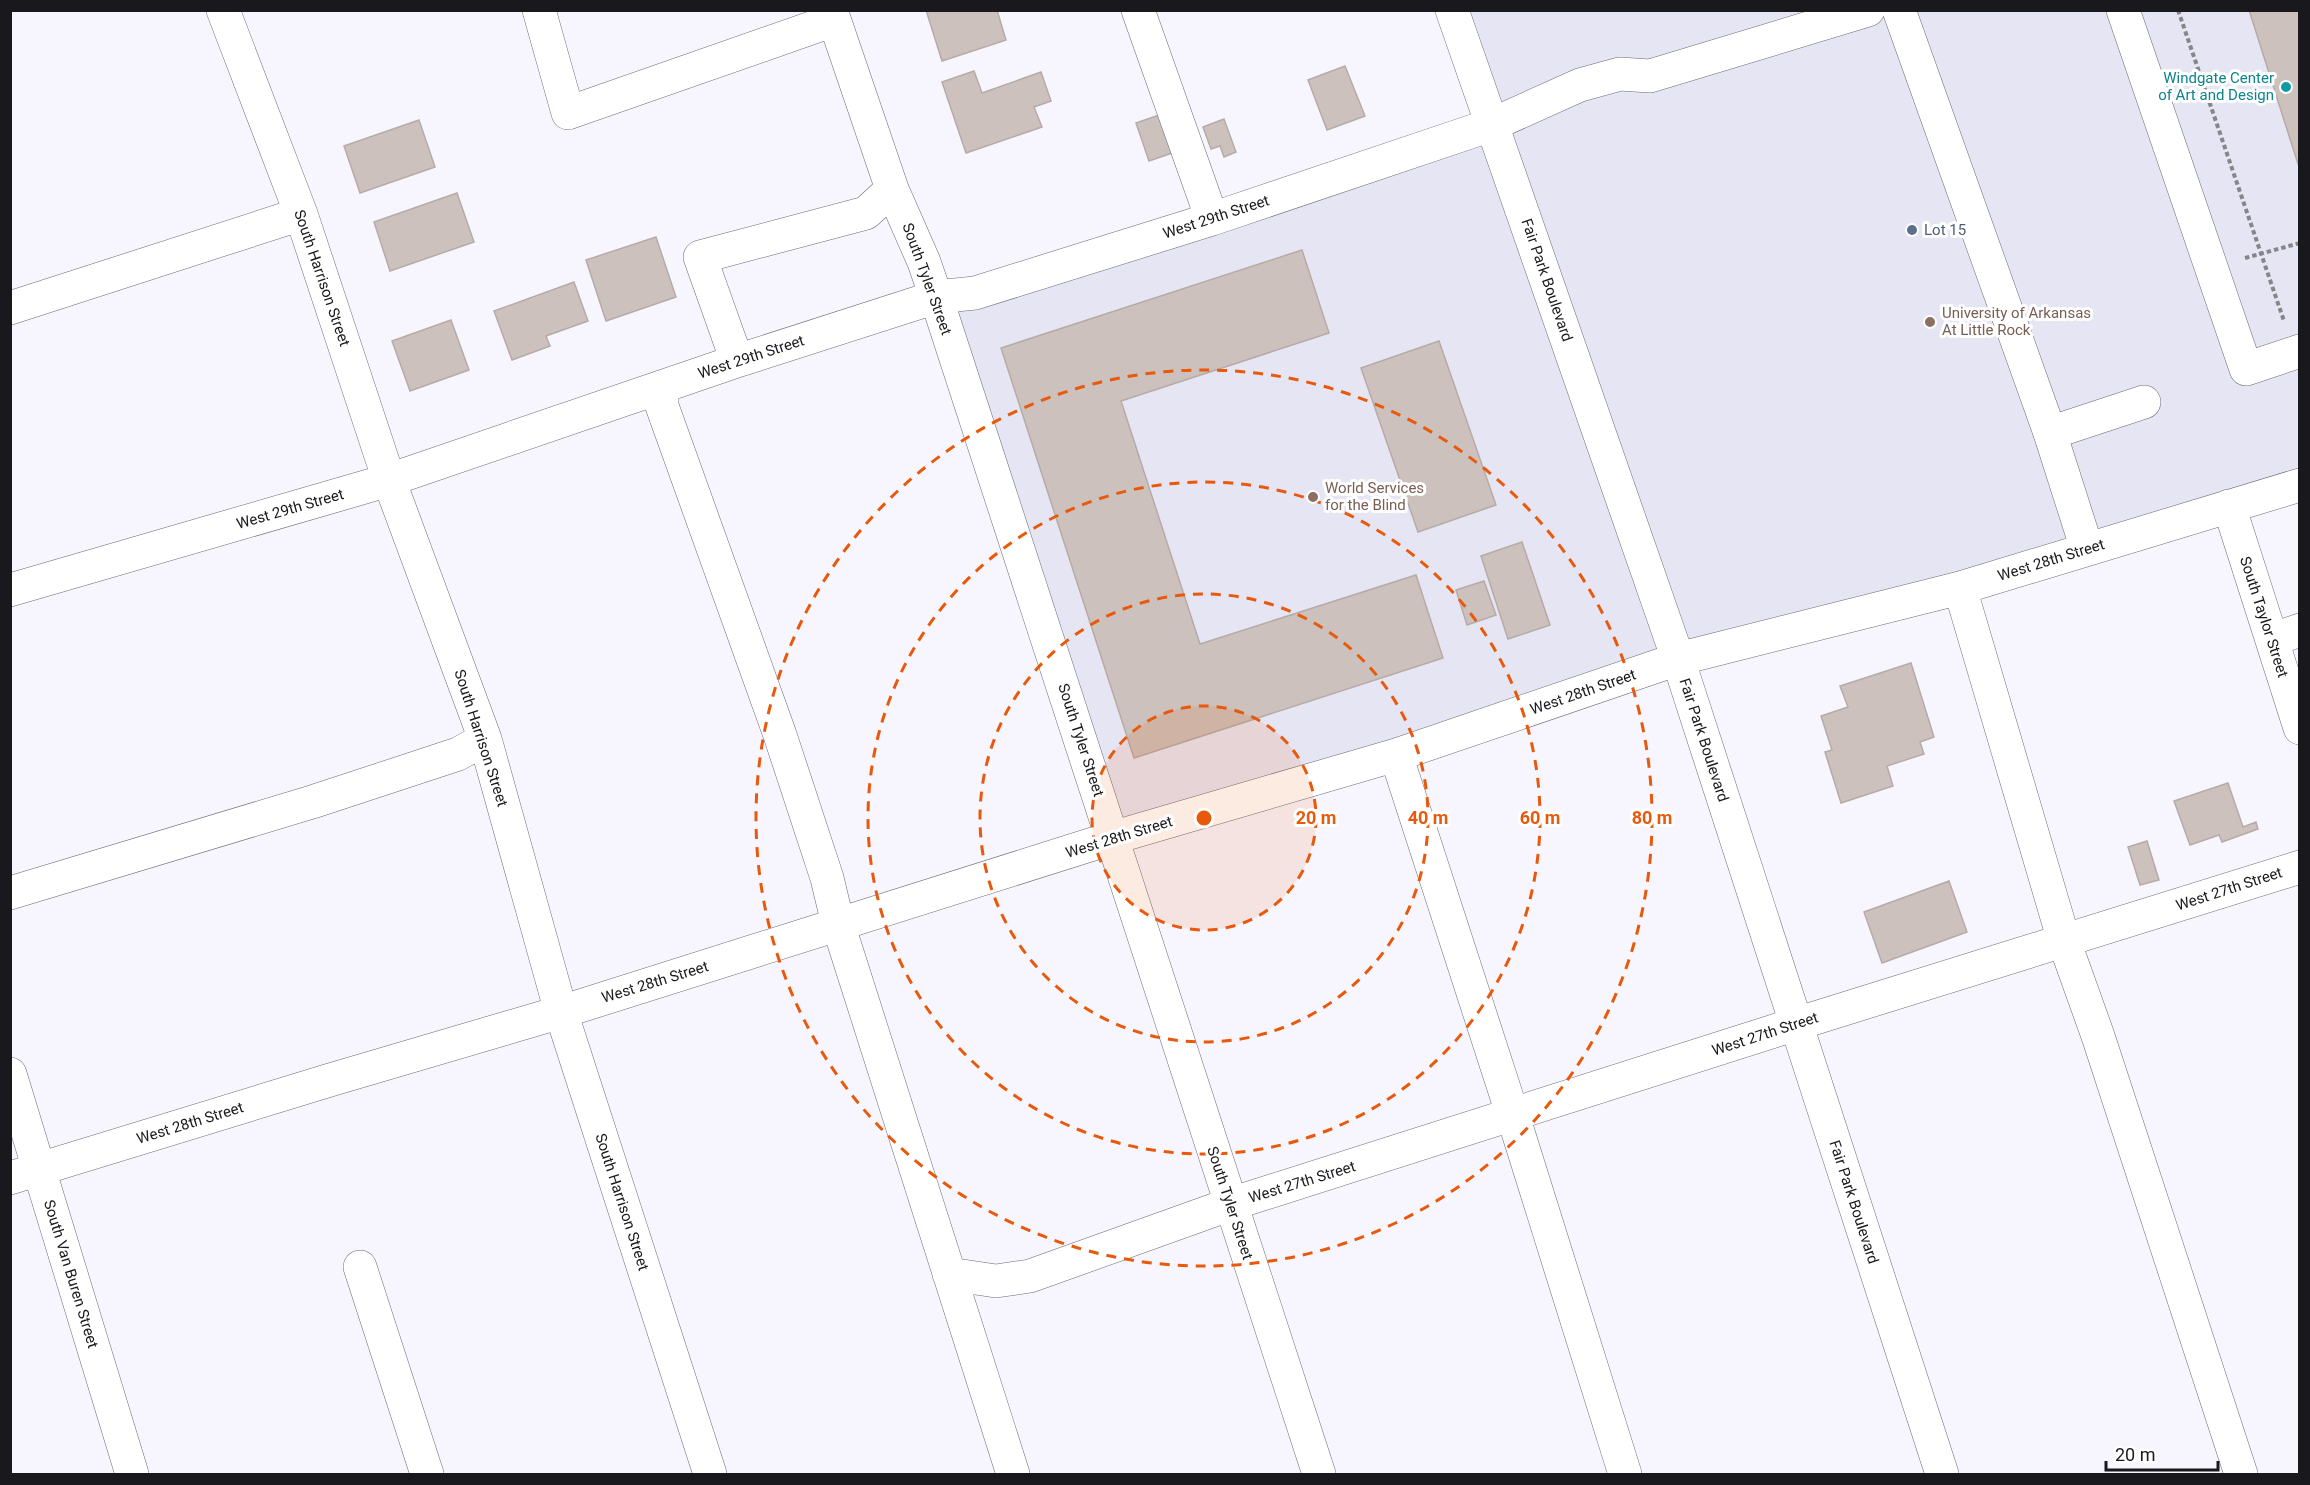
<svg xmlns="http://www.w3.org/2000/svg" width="2310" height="1485" font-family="Roboto,sans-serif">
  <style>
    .built { fill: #e6e5f3 }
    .building { fill: #ccc1bc; stroke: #b6aba6; stroke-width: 1.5 }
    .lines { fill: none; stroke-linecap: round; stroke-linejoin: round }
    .minor-casing { stroke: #6b6b74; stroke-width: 34 }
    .path { stroke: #85858b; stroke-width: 4; stroke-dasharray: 4.5 3; stroke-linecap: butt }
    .minor { stroke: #fff; stroke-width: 33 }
    .ring { fill: none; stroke: #e8590c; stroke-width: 3; stroke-dasharray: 10 8 }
    .culture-dot { fill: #0f9aa8; stroke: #fff; stroke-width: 2 }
    .service-dot { fill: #5c6f8a; stroke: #fff; stroke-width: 2 }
    .education-dot { fill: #8d6e63; stroke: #fff; stroke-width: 2 }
    .labels { text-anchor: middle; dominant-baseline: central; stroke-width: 6; stroke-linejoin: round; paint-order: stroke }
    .culture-label { font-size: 15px; fill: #0d838f; stroke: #fff; text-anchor: end }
    .street-label { font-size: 15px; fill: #19191d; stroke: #fff }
    .service-label { font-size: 15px; fill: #4e5e75; stroke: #fff; text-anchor: start }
    .education-label { font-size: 15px; fill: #785e54; stroke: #fff; text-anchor: start }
    .centre { fill: #e8590c; stroke: #fff; stroke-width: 3 }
    .ring-label { font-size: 18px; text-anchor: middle; font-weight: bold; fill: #e8590c; stroke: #fff; stroke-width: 6; stroke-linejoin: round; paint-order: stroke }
  </style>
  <rect width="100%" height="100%" fill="#f7f6ff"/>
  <path class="built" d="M1453,11H2299V485L1112,838L939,301L1492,126Z"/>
  <path class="building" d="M926,10H997L1006,40L942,61Z
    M2249,10H2300V163L2298,164Z
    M1345,66L1365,116L1327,130L1308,80Z
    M974,71L982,93L1041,72L1051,101L1034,107L1042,127L966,153L942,82Z
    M1162,114L1175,152L1149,161L1136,123Z
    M1224,119L1236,152L1224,157L1220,146L1211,149L1203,127Z
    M419,120L435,167L360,193L344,146Z
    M457,193L474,242L390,271L374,222Z
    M656,237L676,297L606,321L586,260Z
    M1302,250L1329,333L1121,401L1200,644L1416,575L1443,658L1134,758L1001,348Z
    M574,282L588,321L546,336L550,346L512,360L494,311Z
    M451,320L469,370L410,391L392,341Z
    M1439,341L1496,505L1418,532L1361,368Z
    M1522,542L1550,625L1508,639L1481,556Z
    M1484,581L1496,615L1467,625L1456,590Z
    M1911,663L1934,737L1920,742L1924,754L1887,766L1893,786L1841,803L1825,752L1832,750L1821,716L1848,707L1840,686Z
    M2228,783L2243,827L2256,822L2258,829L2222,842L2219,835L2190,845L2174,801Z
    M2147,841L2159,880L2140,885L2128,847Z
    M1949,881L1967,932L1882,963L1864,912Z"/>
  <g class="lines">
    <defs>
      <path id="minor" d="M223,10L301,214L389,480L485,739L561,1012L710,1474
        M539,10L568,113L834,20
        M831,10L892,189L924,262L936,297L1319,1474
        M1138,10L1212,219
        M1452,10L1678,659L1942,1474
        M1899,10L2050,433L2087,549
        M2123,10L2246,369L2300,351
        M10,308L301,214
        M737,361L700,257L866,213L892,189
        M662,387V406L780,735L827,878L838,924L1013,1474
        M2050,433L2144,402
        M2229,506L2300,728
        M1960,588L2064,941L2098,1036L2241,1474
        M10,590L389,480L737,361L936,297L975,293L1212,219L1491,125L1580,85L1620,74L1650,76L1868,10
        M2272,640L2300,630
        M1396,755L1513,1116L1625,1474
        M10,893L312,802L458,754L485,739
        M10,1074L132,1474
        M10,1178L330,1080L561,1012L1112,838L1396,755L1678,659L1960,588L2300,485
        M360,1267L427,1474
        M949,1274L996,1281L1030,1276L1231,1204L1796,1024L2300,867"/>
    </defs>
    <use href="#minor" class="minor-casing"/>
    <path class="path" d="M2178,10L2284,321
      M2245,258L2300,243"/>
    <use href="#minor" class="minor"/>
  </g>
  <circle cx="1204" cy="818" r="112" fill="#e8590c" fill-opacity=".12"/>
  <g class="ring">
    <circle cx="1204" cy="818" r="112"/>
    <circle cx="1204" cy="818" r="224"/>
    <circle cx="1204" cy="818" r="336"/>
    <circle cx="1204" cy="818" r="448"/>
  </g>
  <circle class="culture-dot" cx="2286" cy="87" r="6"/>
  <circle class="service-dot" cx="1912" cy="230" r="6"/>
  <g class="education-dot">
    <circle cx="1930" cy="322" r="6"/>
    <circle cx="1313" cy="497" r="6"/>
  </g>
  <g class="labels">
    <g class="culture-label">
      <text x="2274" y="78">Windgate Center<tspan x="2274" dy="17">of Art and Design</tspan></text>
    </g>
    <g class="street-label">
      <text transform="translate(1216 217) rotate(-18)">West 29th Street</text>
      <text transform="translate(322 278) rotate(71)">South Harrison Street</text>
      <text transform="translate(927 279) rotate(70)">South Tyler Street</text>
      <text transform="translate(1547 280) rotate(71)">Fair Park Boulevard</text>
      <text transform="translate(751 357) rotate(-18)">West 29th Street</text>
      <text transform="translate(290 509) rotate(-16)">West 29th Street</text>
      <text transform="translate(2051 560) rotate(-17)">West 28th Street</text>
      <text transform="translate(2264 617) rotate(72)">South Taylor Street</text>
      <text transform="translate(1583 692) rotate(-19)">West 28th Street</text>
      <text transform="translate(481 738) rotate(72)">South Harrison Street</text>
      <text transform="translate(1081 740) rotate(72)">South Tyler Street</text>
      <text transform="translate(1704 740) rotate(72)">Fair Park Boulevard</text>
      <text transform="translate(1119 837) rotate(-17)">West 28th Street</text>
      <text transform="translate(2229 889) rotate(-18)">West 27th Street</text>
      <text transform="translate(655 982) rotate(-17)">West 28th Street</text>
      <text transform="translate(1765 1034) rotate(-18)">West 27th Street</text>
      <text transform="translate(190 1123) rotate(-17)">West 28th Street</text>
      <text transform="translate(1302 1182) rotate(-17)">West 27th Street</text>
      <text transform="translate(622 1202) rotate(72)">South Harrison Street</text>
      <text transform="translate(1854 1202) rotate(72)">Fair Park Boulevard</text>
      <text transform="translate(1230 1203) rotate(72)">South Tyler Street</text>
      <text transform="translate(71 1274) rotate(73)">South Van Buren Street</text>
    </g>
    <g class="service-label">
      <text x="1924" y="230">Lot 15</text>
    </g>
    <g class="education-label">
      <text x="1942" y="313">University of Arkansas<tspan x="1942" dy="17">At Little Rock</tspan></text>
      <text x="1325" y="488">World Services<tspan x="1325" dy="17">for the Blind</tspan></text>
    </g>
  </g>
  <circle cx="1204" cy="818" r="9" class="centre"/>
  <g class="ring-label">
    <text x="1316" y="824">20 m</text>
    <text x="1428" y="824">40 m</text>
    <text x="1540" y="824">60 m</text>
    <text x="1652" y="824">80 m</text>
  </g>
  <rect width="2310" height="1485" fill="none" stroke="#19191d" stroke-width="24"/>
  <path d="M2106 1461v9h112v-9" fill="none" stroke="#19191d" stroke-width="3"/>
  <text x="2115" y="1461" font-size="18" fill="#19191d" stroke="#ffffff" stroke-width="4.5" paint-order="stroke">20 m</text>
</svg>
